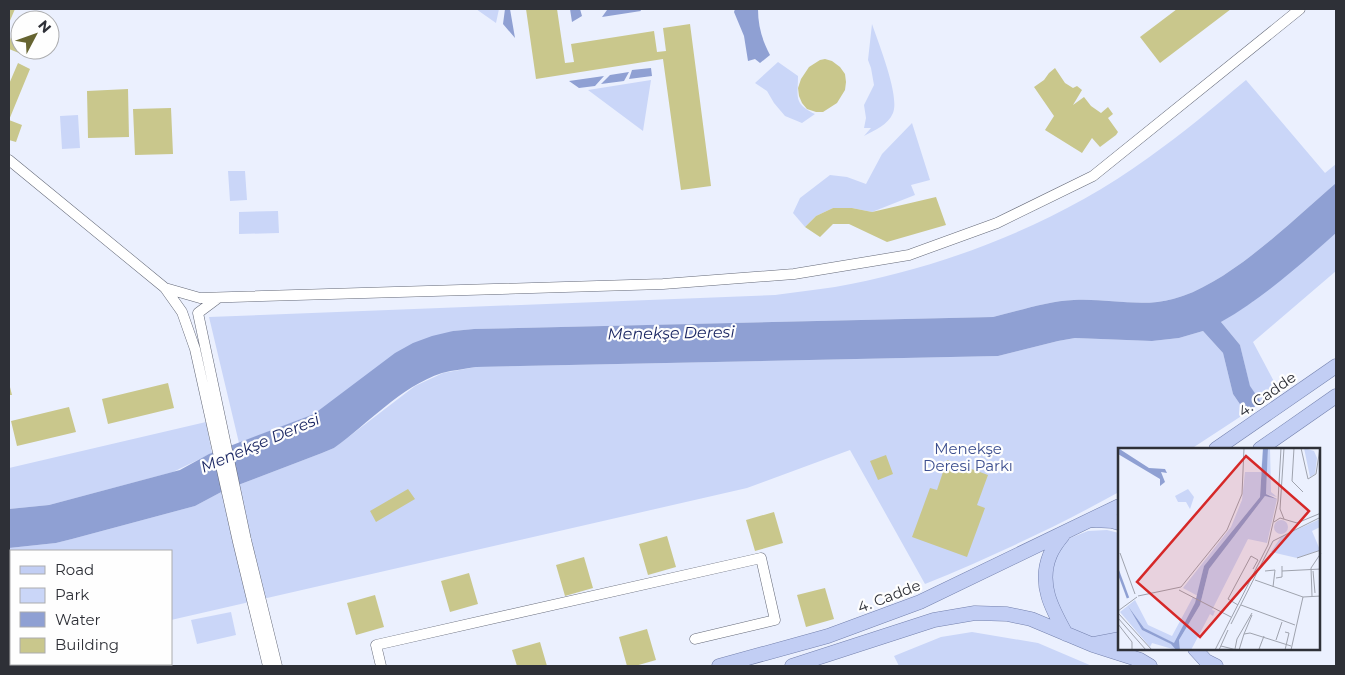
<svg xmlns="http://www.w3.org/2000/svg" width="1345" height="675" font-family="Montserrat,sans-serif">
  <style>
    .green { fill: #cad6f8 }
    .water { fill: #8fa0d3 }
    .building { fill: #c9c78c }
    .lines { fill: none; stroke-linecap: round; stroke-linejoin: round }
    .minor-casing { stroke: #646978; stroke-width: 11 }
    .major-casing { stroke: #7481ad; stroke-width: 15 }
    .minor { stroke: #fff; stroke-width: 10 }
    .major { stroke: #c2cef4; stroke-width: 14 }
    .labels { text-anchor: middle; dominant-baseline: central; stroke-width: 4.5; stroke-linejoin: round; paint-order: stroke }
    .street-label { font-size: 15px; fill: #2e3037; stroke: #fefefe }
    .park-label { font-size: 15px; fill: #3d4f8f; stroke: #fefefe }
    .water-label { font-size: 16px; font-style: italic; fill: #1b2763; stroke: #fefefe }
    .inset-river { fill: none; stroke: #8fa0d3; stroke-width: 2.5 }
    .inset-road { fill: none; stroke: #9fa3ae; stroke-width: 1 }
    .view { fill: #d62828; fill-opacity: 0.15; stroke: #d62828; stroke-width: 2.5 }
    .inset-edge { fill: none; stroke: #2e3037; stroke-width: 2.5 }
  </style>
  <rect width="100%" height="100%" fill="#ebf0fe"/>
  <path class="green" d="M476,9H499L496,23Z
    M872,24C878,42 900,96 893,113C888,125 875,130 864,136L871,128H864L866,118L864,105L874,85L871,68L868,60Z
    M778,62L798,76C798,97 793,103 815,114L802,123L785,116L774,103L767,91L755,83Z
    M651,80L643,131L588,90Z
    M1246,80L1325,173L1336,164V183C1293,220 1228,285 1173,299C1141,308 1107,298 1074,300C1047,301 1019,311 993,317L474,329L453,331L314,414L239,443L209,317L775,295C795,292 816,290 835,287C946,267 1057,224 1148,158C1182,134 1214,107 1246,80Z
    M78,115L80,148L62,149L60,116Z
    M912,123L930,180L911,185L915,195L872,212L852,208H833L816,216L805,227L793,213L800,198L830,175L847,177L866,184L882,154Z
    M228,171H245L247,200L230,201Z
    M278,211L279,233L239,234V212Z
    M1336,233V271L1253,342L1278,389L1261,402L1250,387L1240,345L1221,322L1252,302Z
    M1203,331L1223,353L1233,394L1246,413L1191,449H1119V492C1056,527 991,557 925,584L850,450L747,488L171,620V551H11V657L9,658V548L56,543L72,539L195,506L225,490L322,453L334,448L415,386L443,373L476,367L998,356L1058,341L1075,338L1152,341L1179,338Z
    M206,422L212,453L173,472L49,505L9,509V468Z
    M1107,530L1119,533V637L1089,639L1073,632L1059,621L1048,569L1057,551L1070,538L1088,531Z
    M231,612L236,635L197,644L191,620Z
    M972,632L1038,643L1092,666H899L894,656L941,637Z"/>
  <path class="water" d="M505,9H510L515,38L503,24Z
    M570,9H580L582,16L572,22Z
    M617,9H640L641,11L602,17L607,10Z
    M735,9H758C758,26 762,40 770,55L760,63L755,59L748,61L744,36L734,12Z
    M651,68L652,76L629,79L632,70Z
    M629,72L624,81L601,84L610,75Z
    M604,76L595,86L579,88L569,81Z
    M1336,183V233C1300,265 1263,298 1221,322L1240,345L1250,386L1261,402L1246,413L1233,394L1223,353L1203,331L1179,338L1152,341L1075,338L1058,341L998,356L476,367C465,369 453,370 442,373C400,387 369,423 334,448L322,453L225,490L195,506L72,539L56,543L9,548V509L49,505L180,470L209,454L314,414L395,353L413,343L432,336L453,331L474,329L993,317C1019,311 1047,301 1074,300C1107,298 1141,308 1173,299C1228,285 1293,220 1336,183Z"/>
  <path class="building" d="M9,9H15L9,23Z
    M526,9H557L565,63L574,62L571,44L654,31L657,52L666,51L663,28L690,24L711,186L681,190L663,59L536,79Z
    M1177,9H1231L1160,63L1140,37Z
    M12,34L20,37L19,53L9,49V43Z
    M825,59L832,61L840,67L845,74L846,82L845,90L837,103L823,112H816L807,109L802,103L799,96L798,88L801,79L809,67L820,60Z
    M18,63L30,69L9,120V84Z
    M1055,68L1065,83L1073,88L1077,86L1082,90L1073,105L1084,97L1091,106L1101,113L1108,107L1113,114L1108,118L1118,132L1116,135L1100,147L1092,138L1082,153L1045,130L1054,116L1034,87L1044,80L1049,73Z
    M128,89L129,137L88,138L87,91Z
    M171,108L173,154L135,155L133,109Z
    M9,120L22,125L16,142L9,140Z
    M936,197L946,225L887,242L849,224H833L820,237L805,227L816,216L833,208H852L872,212Z
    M9,383L12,395H9Z
    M168,383L174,408L108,424L102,399Z
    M69,407L76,432L17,446L11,421Z
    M886,455L893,474L878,480L870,461Z
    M947,460L988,475L977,505L985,508L967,557L912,537L930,488L937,490Z
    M408,489L415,499L376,522L370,511Z
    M774,512L783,543L755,551L746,520Z
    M667,536L676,567L648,575L639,544Z
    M584,557L593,588L565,596L556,565Z
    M469,573L478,604L450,612L441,581Z
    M825,588L834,619L806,627L797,595Z
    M375,595L384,627L356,635L347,603Z
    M647,629L656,660L635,666H627L619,637Z
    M540,642L547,666H517L512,650Z
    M134,664H165V666H135Z"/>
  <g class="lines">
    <defs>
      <path id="minor" d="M9,160L165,288L200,298L663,284L794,274L909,255L997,223L1093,176L1300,9
        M165,288L182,312L195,349L238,542L268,666
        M218,298L198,313L246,540L277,666
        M381,666L376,645L761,558L775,620L695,639"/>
      <path id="major" d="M1216,449L1336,366
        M1260,449L1336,396
        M1092,520L1112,521L1119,523
        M1063,535C1058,541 1053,548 1050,555C1038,584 1052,609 1066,634
        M1093,644L1119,639
        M1195,649L1206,661L1216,666
        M719,666L828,636L920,602L1119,506
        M792,666L934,620L975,613L1007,614L1031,619L1093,645L1140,660L1150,666"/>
    </defs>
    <use href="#minor" class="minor-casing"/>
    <use href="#major" class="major-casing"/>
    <use href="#minor" class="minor"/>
    <use href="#major" class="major"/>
  </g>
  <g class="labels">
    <g class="street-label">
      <text transform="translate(1267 394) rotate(-35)">4. Cadde</text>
      <text transform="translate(889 596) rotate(-21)">4. Cadde</text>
    </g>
    <g class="park-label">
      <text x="968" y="448">Menekşe<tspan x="968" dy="17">Deresi Parkı</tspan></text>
    </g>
    <g class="water-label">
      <text transform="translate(671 333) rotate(-1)">Menekşe Deresi</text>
      <text transform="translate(260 443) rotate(-23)">Menekşe Deresi</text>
    </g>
  </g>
  <g transform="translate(1118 448)">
    <rect width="202" height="202" fill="#ebf0fe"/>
    <path d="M145,0L142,49L86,118L80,148L65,140L113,79L124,52L127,24H143ZM150,0H152L153,44L159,49L148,46ZM186,0L196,3L199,10L197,26L192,29ZM70,41L76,49L72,61L68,54H60L57,48ZM147,48L159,51L149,95L130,91L94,162L97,163L95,168L92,166L73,202H62L61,192L82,157L91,121ZM202,71V79L194,83L202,102L179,110L153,104L163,89ZM156 79a7 7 0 1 1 14 0a7 7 0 1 1-14 0ZM75,149L78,151L77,156L57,196L26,180L10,158L24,182L54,196L58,202L34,195L32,199L2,164L17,152L30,177L54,188Z" fill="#cad6f8"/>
    <path d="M0,0L31,20L47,21L49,25L43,24L47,34L42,38V31L0,6ZM145,0H150L148,46L159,51L147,48L91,121L82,157L61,192L62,202H58L53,196L24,182L10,158L26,180L56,195L77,155L86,118L142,49Z" fill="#8fa0d3"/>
    <path class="inset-river" d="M0,123L10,150"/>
    <path class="inset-road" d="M176,0L174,33L185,44M183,0L190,31L198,26L202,0M166,71L162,61L166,0M156,74L162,70L179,75L203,65M2,105L17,146M179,110L203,102M147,123L157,122L155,139M164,123L203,121M195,123L197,145M158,130L164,129V118M137,132L185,149L203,148M61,142L113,169M20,148L63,139L109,82L124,46L126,0M194,148L193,120L203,105M120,157L110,151L133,108L140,112L135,121M123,157L177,177M0,163L19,149M0,165L34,202M0,170L28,202M0,176L14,194V202M113,176L155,93L203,69M167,184L171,185L167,202M126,186L134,167M158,192L164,174M103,198L119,202M117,201L119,191L134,165M97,202L150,97L160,53L163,0M101,202L110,182M121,202L126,186L132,185L173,198M145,202L141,201L146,188M173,202L185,149"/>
    <path class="view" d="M128,8L191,63L82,189L19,134Z"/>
    <rect width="202" height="202" class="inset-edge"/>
  </g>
  <rect width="1345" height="675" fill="none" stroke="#2e3037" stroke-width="20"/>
  <rect x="10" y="550" width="162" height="115" fill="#fefefe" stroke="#abacae"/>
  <rect x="20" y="566" width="25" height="8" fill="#c2cef4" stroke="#abacae"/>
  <text x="55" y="575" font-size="15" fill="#2e3037">Road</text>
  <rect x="20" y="588" width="25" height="15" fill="#cad6f8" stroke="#abacae"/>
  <text x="55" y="600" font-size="15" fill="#2e3037">Park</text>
  <rect x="20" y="612" width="25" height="15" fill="#8fa0d3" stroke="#abacae"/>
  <text x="55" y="625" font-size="15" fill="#2e3037">Water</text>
  <rect x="20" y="638" width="25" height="15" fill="#c9c78c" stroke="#abacae"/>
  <text x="55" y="650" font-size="15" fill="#2e3037">Building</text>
  <g transform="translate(35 35) rotate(49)"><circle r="24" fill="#fefefe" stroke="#abacae"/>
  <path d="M0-4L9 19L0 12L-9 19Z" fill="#666431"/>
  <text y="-8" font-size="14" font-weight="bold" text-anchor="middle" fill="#2e3037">N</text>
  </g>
</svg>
